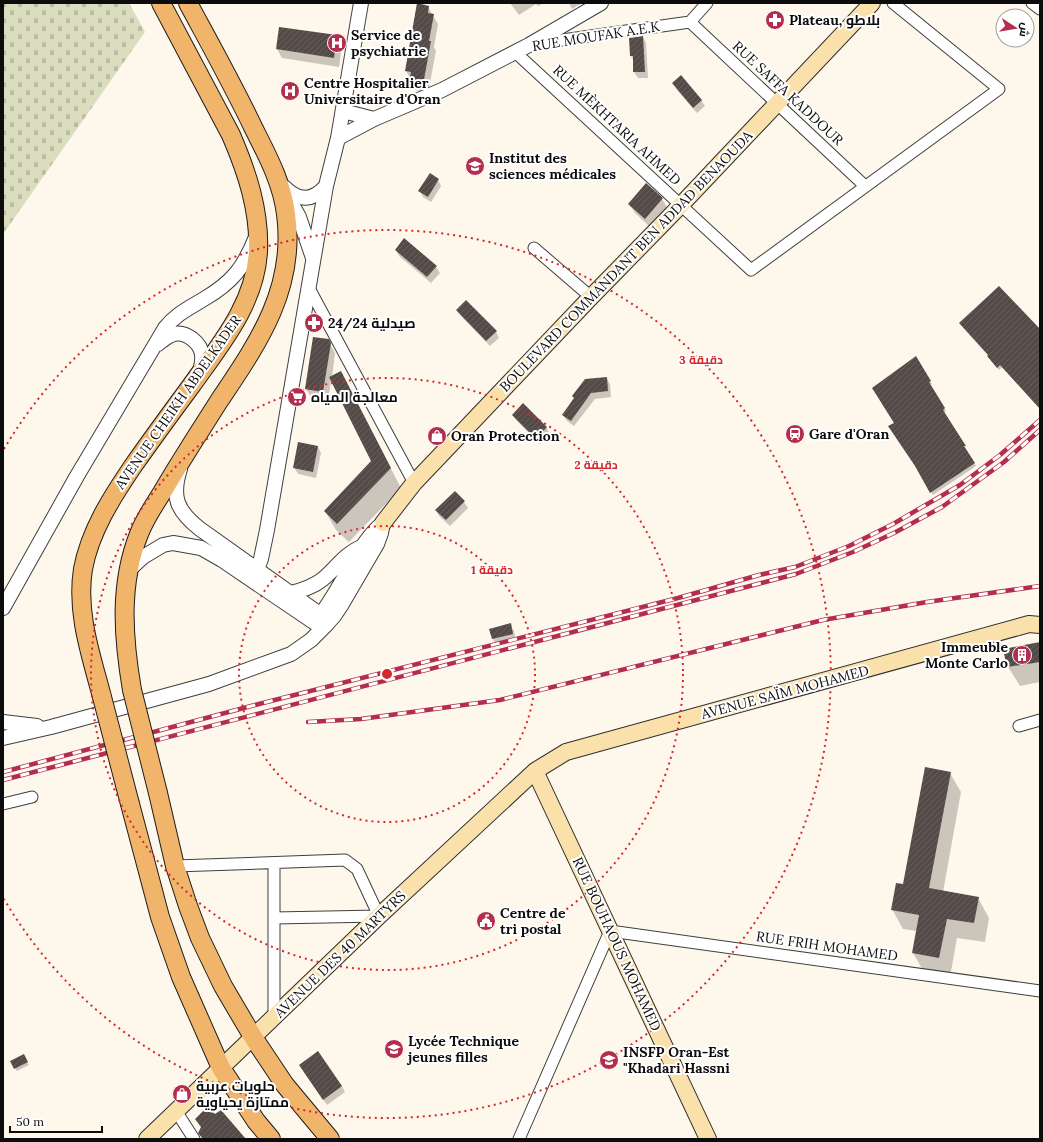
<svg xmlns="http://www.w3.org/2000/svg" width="1043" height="1142" font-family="Lora,Cairo,serif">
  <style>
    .cemetery { fill: url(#cemetery-stones) }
    .shadow { fill: #0003 }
    .building { fill: url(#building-hatch) }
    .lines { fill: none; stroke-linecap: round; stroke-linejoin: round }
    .minor-casing { stroke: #3f3f3f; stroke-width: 13 }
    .tertiary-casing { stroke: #3f3f3f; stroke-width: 16 }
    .secondary-casing { stroke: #2e2e2e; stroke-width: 18 }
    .primary-casing { stroke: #1d1d1d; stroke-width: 20 }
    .minor { stroke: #fff; stroke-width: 11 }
    .tertiary { stroke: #fff; stroke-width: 14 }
    .secondary { stroke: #fae1ab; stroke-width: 16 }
    .primary { stroke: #f0b46a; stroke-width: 18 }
    .rail-casing { stroke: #b32d4f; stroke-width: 4.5 }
    .rail { stroke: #fff; stroke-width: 3; stroke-dasharray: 9; stroke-linecap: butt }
    .primary-bridge-casing { stroke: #1d1d1d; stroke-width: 20; stroke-linecap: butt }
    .primary-bridge { stroke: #f0b46a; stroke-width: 18 }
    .ring { fill: none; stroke: #d62828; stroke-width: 2; stroke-dasharray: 2 4 }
    .labels { text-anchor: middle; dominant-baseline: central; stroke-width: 4; stroke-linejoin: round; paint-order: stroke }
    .poi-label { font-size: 14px; font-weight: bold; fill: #0c0c0c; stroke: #fff; text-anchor: start }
    .street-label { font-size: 14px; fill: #0c0c0c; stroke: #fff }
    .centre { fill: #d62828; stroke: #fff; stroke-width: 2 }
    .ring-label { font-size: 12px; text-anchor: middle; font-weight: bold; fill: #d62828; stroke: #fff; stroke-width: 4; stroke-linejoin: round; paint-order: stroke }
  </style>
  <defs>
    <pattern id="cemetery-stones" width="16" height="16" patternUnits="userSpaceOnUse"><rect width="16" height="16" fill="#dadebf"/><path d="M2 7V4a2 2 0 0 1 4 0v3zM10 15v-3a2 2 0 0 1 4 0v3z" fill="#babda3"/></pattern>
    <pattern id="building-hatch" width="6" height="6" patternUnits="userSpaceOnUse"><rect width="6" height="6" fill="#544b49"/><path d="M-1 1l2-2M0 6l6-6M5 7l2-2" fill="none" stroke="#68605f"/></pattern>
  </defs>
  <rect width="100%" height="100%" fill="#fef7ec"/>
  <path class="cemetery" d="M3,3H129L145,32L3,234Z"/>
  <path class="shadow" d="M510,3H544L538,6L536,4L519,15Z
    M569,3H582L572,9Z
    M428,7L438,24L434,47L436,51L428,93L415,90L410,82V78L406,71Z
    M337,36L342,46L339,67L282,58L277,49Z
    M643,37L646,43L648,78H638L634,72V61L631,56Z
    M673,83L701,100L705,106L697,113L677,90Z
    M438,180L441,186L431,202L423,197L420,191Z
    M646,184L662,199L668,209L651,228L635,213L629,204Z
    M396,250L436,267L440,273L431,283L399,256Z
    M457,310L496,332L499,338L490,346L461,316Z
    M1040,332V409L1002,367L999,370L990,359Z
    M314,338L328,340L335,353L332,377L341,372L401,488L349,542L336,530L325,511L373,461L331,380L328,402L312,399L306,389Z
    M916,358L932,384L929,385L946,411L944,413L976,466L933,495L917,469L895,423Z
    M606,378L610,384L611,397L595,399L574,426L567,421L563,415L575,400L573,396Z
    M513,415L546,427L550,434L540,444L517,421Z
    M318,447L321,453L316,478L298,474L294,467Z
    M455,492L464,502L468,508L450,526L439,516L436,510Z
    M510,625L514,631L516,640L496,645L493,639Z
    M1040,644V682L1020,686L1008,667Z
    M950,773L961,792L943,892L978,898L989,918L985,942L957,938L950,977L924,972L913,953L917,931L903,929L892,909L904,885Z
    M23,1055L29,1065L17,1071L11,1061Z
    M303,1071L342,1086L345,1092L327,1105Z"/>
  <path class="building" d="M417,3L429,6L428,13L434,14L429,41H431L423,85L409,82L411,72L405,71Z
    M279,27L337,35L334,58L276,49Z
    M643,36L645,72H633V56H630L629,38Z
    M681,75L702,100L693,108L672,83Z
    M430,173L439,179L428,197L418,191Z
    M646,183L663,198L645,219L628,204Z
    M404,238L437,266L427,277L395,250Z
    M999,286L1040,329V409L1000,365L997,368L987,356L988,355L959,323Z
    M466,300L497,331L486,341L456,310Z
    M313,337L329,339L331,343L323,392L305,389Z
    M916,356L931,381L929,382L945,408L943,410L966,446H964L975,463L930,493L915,466L888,426L894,423L872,388Z
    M341,371L391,468L337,524L324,511L371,461L329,377Z
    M607,377L608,391L591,393L571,421L562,415L574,398L572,396L585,379Z
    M523,403L547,427L536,439L512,415Z
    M298,442L318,446L313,472L293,468Z
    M455,491L465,501L446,520L435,510Z
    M511,623L513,634L492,639L489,629Z
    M1040,642V662L1007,667L1003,649Z
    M925,767L951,772L929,888L979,897L974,923L947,919L939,958L912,953L919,915L891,910L896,883L903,884Z
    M318,1051L342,1086L323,1100L299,1065Z
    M24,1054L28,1062L14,1069L10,1061Z
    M207,1107L215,1114L221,1110L246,1139H203L198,1133L201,1127L195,1119Z"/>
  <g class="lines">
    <defs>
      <path id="minor" d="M1032,3L1040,9
        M690,22L865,186
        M690,22L707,3
        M534,44L690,22
        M515,52L751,270L999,89L893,3
        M534,248L591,297
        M309,288L414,483
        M1019,726L1040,720
        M3,804L32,797
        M175,866L345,860L357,869L379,916L274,918
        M274,1017V863
        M176,1111L194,1139
        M519,1139L610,931L1040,991"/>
      <path id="tertiary" d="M343,111L374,119
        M338,138L374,119L442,90L529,45L601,3
        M284,187C299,202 313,201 326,186
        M285,192L299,217L313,258
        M158,344C163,340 167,336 174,334C186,331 201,343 202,355C203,362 201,368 199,374
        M128,571L143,557L163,545L173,543L201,548L222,560L315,623L326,625L325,620L321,615L200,529C177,511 171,497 180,469
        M253,580L261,559L267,530L326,186L338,138L361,3
        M291,593C303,590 313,587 323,579C336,568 345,554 361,547
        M3,608L77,476L165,328C176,314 189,308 204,299C233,282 244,267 256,237
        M316,621C329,605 339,586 350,568C359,552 368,535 383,523
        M3,722L37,726
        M3,738L51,727L209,684L291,654L311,640L326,625L334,616L342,604L377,544L381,533L383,523"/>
      <path id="secondary" d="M383,523L414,483L591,297L681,205L872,3
        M535,771L708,1139
        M147,1139L379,916L535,771L566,752L1029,624L1040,625"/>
      <path id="primary" d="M132,690C123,637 119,584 139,534C145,518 155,504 163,491C181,460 200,431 219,401C258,343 296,289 286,214C282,182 267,155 253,127C233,85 210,44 188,3
        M102,697C91,655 76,613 83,569C90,531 112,497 133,466C152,439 171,413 191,386C220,345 255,304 258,252C260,211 247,172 231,135L161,3
        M158,793L175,866L188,906L200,938L223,986L253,1037L285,1085L330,1139
        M130,804L160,917L181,977L221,1068L256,1121L271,1139"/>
    </defs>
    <use href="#minor" class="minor-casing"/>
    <use href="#tertiary" class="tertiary-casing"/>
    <use href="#secondary" class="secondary-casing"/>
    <use href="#primary" class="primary-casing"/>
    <use href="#minor" class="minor"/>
    <use href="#tertiary" class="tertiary"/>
    <use href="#secondary" class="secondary"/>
    <use href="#primary" class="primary"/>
    <defs>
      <path id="rail" d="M308,722L361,719L500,700L823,620L927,602L1040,586
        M3,772L255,705L678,598L759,575L795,567L849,546L893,524L960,485L1000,455L1040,420
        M3,780L796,574L853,552L894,533L942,507L1004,462L1040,430"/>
    </defs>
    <use href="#rail" class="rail-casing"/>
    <use href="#rail" class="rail"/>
    <defs>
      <path id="primary-bridge" d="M132,690L158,793
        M102,697L130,804"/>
    </defs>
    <use href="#primary-bridge" class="primary-bridge-casing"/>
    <use href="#primary-bridge" class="primary-bridge"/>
  </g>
  <g class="ring">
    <circle cx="387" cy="674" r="148"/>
    <circle cx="387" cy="674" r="296"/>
    <path d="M4 449A444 444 0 1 1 4 899"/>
  </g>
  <defs>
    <symbol id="pharmacy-disc" viewBox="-11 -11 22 22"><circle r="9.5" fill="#b32d4f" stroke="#fff"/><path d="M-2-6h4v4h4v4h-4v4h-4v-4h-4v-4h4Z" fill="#fff"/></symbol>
    <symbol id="hospital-disc" viewBox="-11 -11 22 22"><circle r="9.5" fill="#b32d4f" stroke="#fff"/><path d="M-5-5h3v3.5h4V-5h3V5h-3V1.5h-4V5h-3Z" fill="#fff"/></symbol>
    <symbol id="university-disc" viewBox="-11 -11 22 22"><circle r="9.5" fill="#b32d4f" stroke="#fff"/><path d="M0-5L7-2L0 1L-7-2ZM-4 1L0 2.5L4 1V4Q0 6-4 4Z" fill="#fff"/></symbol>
    <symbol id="supermarket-disc" viewBox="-11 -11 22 22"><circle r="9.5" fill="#b32d4f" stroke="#fff"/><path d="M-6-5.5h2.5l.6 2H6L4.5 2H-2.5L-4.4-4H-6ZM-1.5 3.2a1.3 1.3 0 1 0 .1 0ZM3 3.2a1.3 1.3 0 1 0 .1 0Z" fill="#fff"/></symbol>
    <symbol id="station-disc" viewBox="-11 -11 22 22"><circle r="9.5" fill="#b32d4f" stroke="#fff"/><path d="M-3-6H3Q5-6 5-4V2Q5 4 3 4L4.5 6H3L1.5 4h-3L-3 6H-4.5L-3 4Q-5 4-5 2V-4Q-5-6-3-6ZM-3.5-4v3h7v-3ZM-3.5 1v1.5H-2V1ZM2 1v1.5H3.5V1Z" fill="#fff"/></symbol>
    <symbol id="shop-disc" viewBox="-11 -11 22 22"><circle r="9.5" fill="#b32d4f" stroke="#fff"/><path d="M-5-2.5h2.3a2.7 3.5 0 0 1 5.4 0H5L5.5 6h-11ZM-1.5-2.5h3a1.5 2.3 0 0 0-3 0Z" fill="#fff"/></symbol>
    <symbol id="building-disc" viewBox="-11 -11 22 22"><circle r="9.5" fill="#b32d4f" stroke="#fff"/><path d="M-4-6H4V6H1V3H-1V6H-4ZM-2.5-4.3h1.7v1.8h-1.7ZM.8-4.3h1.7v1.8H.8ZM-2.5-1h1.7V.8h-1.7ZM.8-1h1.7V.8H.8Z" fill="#fff"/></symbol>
    <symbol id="civic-disc" viewBox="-11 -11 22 22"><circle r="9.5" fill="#b32d4f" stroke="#fff"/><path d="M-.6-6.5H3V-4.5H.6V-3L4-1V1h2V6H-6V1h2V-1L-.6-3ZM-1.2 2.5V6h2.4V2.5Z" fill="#fff"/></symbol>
    <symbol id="school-disc" viewBox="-11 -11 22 22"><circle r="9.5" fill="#b32d4f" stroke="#fff"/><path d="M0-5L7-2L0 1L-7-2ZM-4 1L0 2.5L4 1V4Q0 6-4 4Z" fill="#fff"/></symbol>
  </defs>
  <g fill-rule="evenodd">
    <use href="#pharmacy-disc" x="764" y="9" width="22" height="22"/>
    <use href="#hospital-disc" x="326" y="32" width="22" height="22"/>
    <use href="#hospital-disc" x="279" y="80" width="22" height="22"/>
    <use href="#university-disc" x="464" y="155" width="22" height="22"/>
    <use href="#pharmacy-disc" x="303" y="312" width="22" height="22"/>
    <use href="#supermarket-disc" x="286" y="386" width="22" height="22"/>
    <use href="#station-disc" x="784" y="423" width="22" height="22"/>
    <use href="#shop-disc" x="426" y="425" width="22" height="22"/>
    <use href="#building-disc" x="1011" y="644" width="22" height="22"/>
    <use href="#civic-disc" x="475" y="910" width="22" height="22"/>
    <use href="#school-disc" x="383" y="1038" width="22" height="22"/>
    <use href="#university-disc" x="598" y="1049" width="22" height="22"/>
    <use href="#shop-disc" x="171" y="1083" width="22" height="22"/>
  </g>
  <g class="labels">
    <g class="poi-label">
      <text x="789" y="20">Plateau, بلاطو</text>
      <text x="351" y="35">Service de<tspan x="351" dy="16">psychiatrie</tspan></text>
      <text x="304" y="83">Centre Hospitalier<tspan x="304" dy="16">Universitaire d'Oran</tspan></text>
      <text x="489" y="158">Institut des<tspan x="489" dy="16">sciences médicales</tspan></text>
      <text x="328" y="323">صيدلية 24/24</text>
      <text x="311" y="397">معالجة المياه</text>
      <text x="809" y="434">Gare d'Oran</text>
      <text x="451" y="436">Oran Protection</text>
      <text x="1008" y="647" text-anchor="end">Immeuble<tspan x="1008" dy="16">Monte Carlo</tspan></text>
      <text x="500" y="913">Centre de<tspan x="500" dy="16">tri postal</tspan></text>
      <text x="408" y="1041">Lycée Technique<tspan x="408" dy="16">jeunes filles</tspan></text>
      <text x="623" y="1052">INSFP Oran-Est<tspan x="623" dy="16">"Khadari Hassni</tspan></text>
      <text x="196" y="1086">حلويات عربية<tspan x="196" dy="16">ممتازة يحياوية</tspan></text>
    </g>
    <g class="street-label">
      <text transform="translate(596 36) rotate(-9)">RUE MOUFAK A.E.K</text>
      <text transform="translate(788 93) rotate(43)">RUE SAFFA KADDOUR</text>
      <text transform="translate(617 125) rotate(43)">RUE MÈKHTARIA AHMED</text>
      <text transform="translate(626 261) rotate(-46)">BOULEVARD COMMANDANT BEN ADDAD BENAOUDA</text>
      <text transform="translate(178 402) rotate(-55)">AVENUE CHEIKH ABDELKADER</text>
      <text transform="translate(785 692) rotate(-15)">AVENUE SAÏM MOHAMED</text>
      <text transform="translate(617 944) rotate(65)">RUE BOUHAOUS MOHAMED</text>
      <text transform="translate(827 946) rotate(8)">RUE FRIH MOHAMED</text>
      <text transform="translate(340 954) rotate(-44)">AVENUE DES 40 MARTYRS</text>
    </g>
  </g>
  <circle cx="387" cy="674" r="6" class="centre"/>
  <g class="ring-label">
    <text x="701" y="364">3 دقيقة</text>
    <text x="596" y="469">2 دقيقة</text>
    <text x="492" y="574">1 دقيقة</text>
  </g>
  <rect width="1043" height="1142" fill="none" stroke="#0c0c0c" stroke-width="8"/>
  <g transform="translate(1015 28) rotate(102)"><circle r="19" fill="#ffffff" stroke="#9e9e9e"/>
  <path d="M0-3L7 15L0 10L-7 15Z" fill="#b32d4f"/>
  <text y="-6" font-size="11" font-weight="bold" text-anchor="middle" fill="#0c0c0c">ش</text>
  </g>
  <path d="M10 1126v6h92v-6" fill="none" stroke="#0c0c0c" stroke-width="2"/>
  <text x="16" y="1126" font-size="12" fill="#0c0c0c" stroke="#ffffff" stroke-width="3" paint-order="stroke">50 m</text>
</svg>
